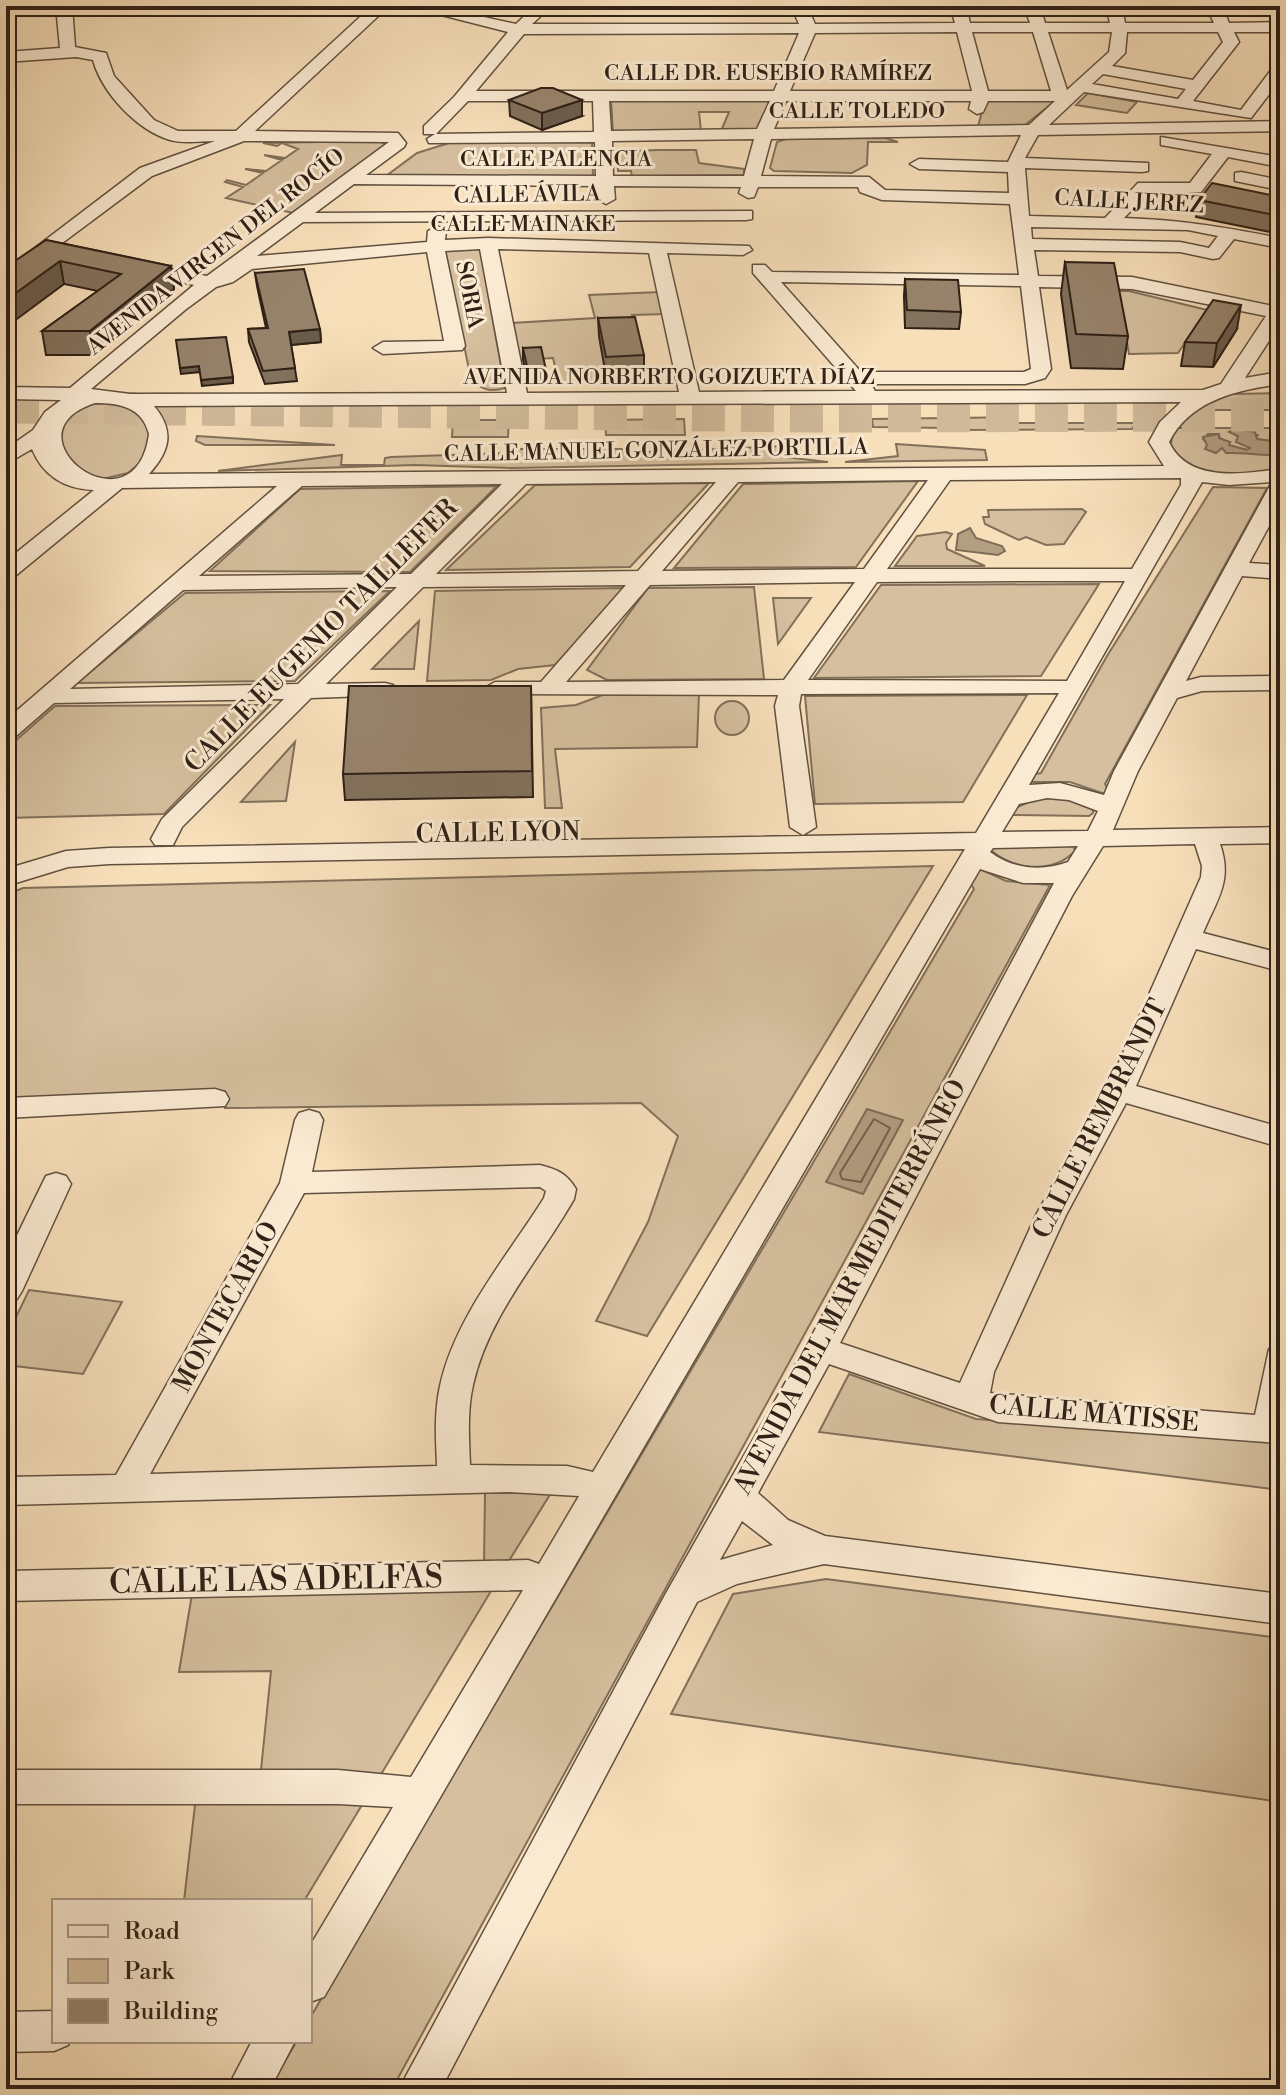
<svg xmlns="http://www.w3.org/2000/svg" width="1286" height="2095" font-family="'Libre Bodoni',serif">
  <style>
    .green { fill: #d5bf9e; stroke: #82705a; stroke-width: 2 }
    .water { fill: #b39e82; stroke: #7e6c57; stroke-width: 2 }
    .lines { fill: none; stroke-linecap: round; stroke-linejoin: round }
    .shore { stroke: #715f4c; stroke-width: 2 }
    .highway-tunnel { stroke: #cfb999; stroke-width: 33; stroke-dasharray: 33 16; stroke-linecap: butt }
    .minor-casing { stroke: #61503f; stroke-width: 3 }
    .minor { fill: #faead2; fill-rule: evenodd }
    .wall { fill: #82715c; stroke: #2f2016; stroke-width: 2 }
    .shaded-wall { fill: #6a5c4b; stroke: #2f2016; stroke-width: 2 }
    .building { fill: #97836b; stroke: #2f2016; stroke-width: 2 }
    .labels { text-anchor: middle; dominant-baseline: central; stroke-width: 6; stroke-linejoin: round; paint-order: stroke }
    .far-street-label { font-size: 22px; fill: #2f2016; stroke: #faead2 }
    .street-label { font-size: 26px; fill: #2f2016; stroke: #faead2 }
    .near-street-label { font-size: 32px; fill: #2f2016; stroke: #faead2 }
  </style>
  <rect width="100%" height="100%" fill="#f7dfba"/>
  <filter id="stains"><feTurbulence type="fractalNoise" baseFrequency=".0025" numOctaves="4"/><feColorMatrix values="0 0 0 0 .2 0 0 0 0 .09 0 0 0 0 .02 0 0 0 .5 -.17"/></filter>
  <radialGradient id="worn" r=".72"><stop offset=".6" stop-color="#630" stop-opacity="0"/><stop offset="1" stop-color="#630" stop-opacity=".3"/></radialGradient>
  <path class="green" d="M1088,93L1137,102L1127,113L1076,105Z
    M986,97L1055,101L1020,129L977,130Z
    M771,98L758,130L721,131L729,112H699L701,131L613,132L611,99Z
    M885,138L898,142H868L867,165L852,173L774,171L770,168L777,142L786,139Z
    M592,140L593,177L382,179L417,153L449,143Z
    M377,141L387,144L293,213L226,198L243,187L225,182L227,180L246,185L263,173L245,169L266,171L282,160L264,155L285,158L298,149L282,143L277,146L263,143Z
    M657,150H696L699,163L744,169V175L632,176L631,171H618L617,152Z
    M480,248L505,388C490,393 477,389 470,375L445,249Z
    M1118,291H1129L1207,310L1178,353L1129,354Z
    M660,292L666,314L632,315L635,334L599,336L607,382L559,383L553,358L519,360L512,323L595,318L589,295Z
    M1280,393V410H1196L1230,394Z
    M112,401L137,411L151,431L147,457L128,473L98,480L50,452L49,433L87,403Z
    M1014,417L1016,423H1136L1132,429L959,430L958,418Z
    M945,418L946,428L873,427L872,419Z
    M684,419L685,435H606L605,420Z
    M453,420H509L508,437H452Z
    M1174,428H1280V442L1256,439L1258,435L1230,431L1252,447L1247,450L1227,445L1230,442L1221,440L1218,434H1208L1203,439L1216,453L1221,448L1280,455V469C1245,476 1193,481 1170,448Z
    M197,436L335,445H205L196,441Z
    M896,444L985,450L987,460L845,462L898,456Z
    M786,446L784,457L828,462L512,468L415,465L218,471L342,455L341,465H384L385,458L391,457L513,453L514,449H622L623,453Z
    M918,481L856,567L674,568L743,484Z
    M709,483L630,567L446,570L535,485Z
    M497,486L410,572L210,571L300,489Z
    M1213,487L1267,488L1105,784L1108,789L1105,794L1070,782H1030L1035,774L1041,773L1107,656Z
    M1082,509L1086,512L1064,544L1046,545L1026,537L1019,540L985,524L983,517H989L988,510Z
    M946,532L952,534L946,543L947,549L985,566H895L917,536Z
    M1099,584L1041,676L814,678L881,585Z
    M754,587L764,679L607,680L587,670L648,588Z
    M626,588L555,665L518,669L491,680L427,681L435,591Z
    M390,591L295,681L77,683L185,593Z
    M773,598H811L778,644Z
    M419,621L414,669H372Z
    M608,693H699L697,747L555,749L562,808H545L541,708L576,705Z
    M1027,695L963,802L815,804L805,696Z
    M715 718a17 17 0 1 1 34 0a17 17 0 1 1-34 0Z
    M270,705L164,814L6,818V749L55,706Z
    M295,742L286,801L241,802Z
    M1041,797L1064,798L1093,808V813L1089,816L1013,815L1015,808Z
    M1073,845L1075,851C1053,874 1015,870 992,851V848Z
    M933,866L647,1336L596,1321L648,1222L678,1136L641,1103L225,1108L224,1091L6,1103V895L23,888Z
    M980,869L1006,881L1050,885L392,2089H268L297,2041H310V2018L974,889L970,883Z
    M29,1290L122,1302L83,1374L6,1365V1338Z
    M849,1374L976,1419L1280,1441V1490L819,1432Z
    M485,1493H551L507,1564H484Z
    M826,1579L1279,1638L1280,1802L671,1714L733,1594Z
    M497,1581L380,1776L261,1770L271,1671L179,1672L193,1588Z
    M368,1795L304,1901H184L196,1796Z"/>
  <path class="water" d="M1235,429L1255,432L1257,439L1280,442V455C1261,456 1244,452 1226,453L1222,448L1216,453L1205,449L1207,445L1203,437L1219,434V438L1230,442L1229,445L1247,450L1250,448L1236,442L1238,436L1229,432Z
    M970,528L976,538L1002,546L1005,551L998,555L956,550L958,534Z
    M867,1109L903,1120L863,1194L826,1182Z"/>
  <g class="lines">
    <path class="shore" d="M874,1119L890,1128L861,1182L842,1179L840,1173Z"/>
    <path class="highway-tunnel" d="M6,407L815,416L1280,415"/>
    <defs>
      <path id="minor" d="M56,6H72L75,47L106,53L114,76L154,120L178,131H236L372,6H389L255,131L398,133L406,143L404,147L366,175L596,176L595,142L429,143L427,139L435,134L594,132L593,101H468L436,134H424V126L454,97L508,32L406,6H434L516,24L535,6H552L532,24H799L791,6H807L815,24L955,23L950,6H966L970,23H1030L1024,6H1040L1045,23H1110L1106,6H1122L1125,23H1214L1206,6H1222L1229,23L1280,22V32H1234L1239,42L1193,101L1241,110L1274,66L1280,64V80L1251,118L1084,92L1049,125L1280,121V131L1038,135L1025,158L1148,163V171L1142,172L1025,168L1029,216L1105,218L1138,183H1190L1212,154L1161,145V137L1280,157V167L1228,157L1201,192H1149L1124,218C1181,220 1224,227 1280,238V248L1234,239L1219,258L1213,259L1180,252L1034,250L1038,276L1132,277L1273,306L1280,304V324L1245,378L1280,372V384C1237,390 1190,400 1169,442C1188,483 1243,474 1280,469V506L1249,563L1280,565V579L1242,576L1186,681L1201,677L1280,676V690L1202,691L1177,698L1138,771L1113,830L1280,827V843L1220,844C1233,881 1217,899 1203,933L1280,953V971L1196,949L1136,1086L1280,1127V1147L1126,1103L1066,1215L994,1372L990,1393L1255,1415L1269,1349L1280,1346V1443L998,1422L829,1364L758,1493L788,1520L825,1536L1280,1594V1624L824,1564L737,1584L697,1602L441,2089H399L665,1595L809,1341L1054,883H1023L980,869L324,1997L310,2002V1946L393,1807L338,1804H6V1770H338L411,1777L523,1590L6,1601V1571L528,1560L539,1564L579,1496L509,1492L6,1505V1477L116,1475L280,1183L295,1120L299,1113L309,1110L319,1113L323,1120L312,1172L540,1165C558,1170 566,1173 576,1189L574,1199C540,1259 488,1316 473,1385C467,1411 469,1439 470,1465L567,1466L593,1472L965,849L109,864L68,867L6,886V869L66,851L109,848L976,833L1059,693L801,694L799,706L816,827L803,835L790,827L775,706L778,695L487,694L483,689L495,682H541L626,585L423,587L326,684L385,683L393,685L397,690L393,695L311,698L182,827L173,845H155L151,839L162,819L284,699L54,703L15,737L6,739V720L277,486L122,488L14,577L6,579V561L94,490C65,489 43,476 32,449L6,464V449L33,430L45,412L61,400L6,399V387L70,388L194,285L131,270V262L207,276L389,142L244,141L152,176L6,285V270L140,168L215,141C201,141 184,144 170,140C137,130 102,93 93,60L76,57L6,62V52L60,48ZM957,32L972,91H790L815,33ZM972,32H1033L1051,91H988ZM1048,32H1112L1109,52L1067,90ZM1127,32H1218L1223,42L1193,80L1112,66L1125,53ZM799,33L774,91H476L524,34ZM1103,74L1186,89L1178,99L1092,84ZM609,101H770L757,129L611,131ZM786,101H971L969,109L977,114L983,112L988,101H1055L1029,125L774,129ZM1021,135L1008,162L919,159L910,164L919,169L1008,172L1009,193L885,190L869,177L761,176L771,139ZM754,139L744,176H613L612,141ZM354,184L597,186V199L606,204L615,199L614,186L741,187L739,193L748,198L754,197L758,187H858L860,192L882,200L1010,204L1019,275L772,272L765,265H753V273L856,391L699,392L667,253L743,255L752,250L749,246L488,238L445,240L446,231L437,226L428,231L427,242L257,256L303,222L746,220L752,219V211L315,213ZM1031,227L1188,230L1218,236L1209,248L1180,242L1032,239ZM480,249L507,393L130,394L91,389L185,310L216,287L233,282L252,269L427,252L444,341L383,342L373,348L383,354L462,350L465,346L445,251ZM498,249L649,253L679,392L527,393ZM781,282L1021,286L1031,369L1024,372H861ZM1039,287L1132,289L1266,316L1221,384L1203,390L875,391L871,384H1025L1045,378L1051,369ZM1181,402L1160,422L1149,442L1164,466L149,474C170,451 175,431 154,406ZM95,403C120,403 142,407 149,434C135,538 0,434 95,403ZM1181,478V485L1132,569H887L950,480ZM928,480L864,569L662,571L738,482ZM716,482L638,571L436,574L526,484ZM1202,482L1229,485L1272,482L1114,771L1104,795L1060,783L1029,785ZM502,484L411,574L199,576L302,486ZM1019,581H1125L1067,681L808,680L877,582ZM855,582L784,680L566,682L650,585ZM397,587L298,684L70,689L183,590ZM1047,798L1069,800L1098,811L1088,831L1002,832L1019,804ZM1195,844L1202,866L1201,877L1112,1078L1036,1215L960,1383L840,1343L1072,896L1103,846ZM1078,846L1068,862C1041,872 1013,869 990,852L993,848ZM540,1187L546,1191L544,1198C507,1257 455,1317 440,1386C434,1413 436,1440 437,1466L150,1474L304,1193ZM742,1521L773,1545L720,1560Z
        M1254,6H1280V14L1257,9Z
        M1241,172L1280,180V190L1235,181V173Z
        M215,1089L225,1092L229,1099L225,1106L6,1118V1098Z
        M56,1173L66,1176L71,1184L22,1291L17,1299L6,1303V1258L46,1176Z
        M54,2011V2041H70L68,2045L54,2051L6,2052V2012Z
        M252,2041H295L270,2089H227Z"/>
    </defs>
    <use href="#minor" class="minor-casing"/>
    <use href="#minor" class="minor"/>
  </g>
  <path class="wall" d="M509,100L582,116L542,130L510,116Z
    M1280,197V234L1196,217L1199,200Z
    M46,240L171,266L174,289L94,355H46L42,331L98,291L64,284Z
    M1065,262L1128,336L1123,369L1071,368L1061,294Z
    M255,273L320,329L321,342L291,345L297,381L265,384L249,342L248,329L266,328L257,286Z
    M905,279L961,312L959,329L905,328L904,296Z
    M598,318L644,355V373L606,375L599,336Z
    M1237,329L1213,367L1181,366L1185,342Z
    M523,348L546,370V382L528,383L523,360Z
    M531,686L533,797L345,800L343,774Z"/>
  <path class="shaded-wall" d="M582,100V116L542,130V113Z
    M60,261L64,284L6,327V300Z
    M171,266L174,289L94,355L90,331Z
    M1241,305L1237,329L1213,367L1217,343Z
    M320,329L321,342L291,345L289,332Z
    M199,366L200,372L181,374L180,368Z
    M233,377V383L202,386L201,380Z"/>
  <path class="building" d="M541,88H553L582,100L542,113L509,100Z
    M1212,183L1280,197V216L1199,200Z
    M46,240L171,266L90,331H42L121,274L60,261L6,300V267Z
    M1065,262L1114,263L1128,336L1076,334Z
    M304,269L320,329L289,332L295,368L263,371L248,329L268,328L255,273Z
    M905,279L958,280L961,312L907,310Z
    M1213,300L1241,305L1217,343L1185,342Z
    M635,317L644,355L606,357L598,318Z
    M226,337L233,377L201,380L199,366L180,368L176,340Z
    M541,347L546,370L528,371L523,348Z
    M349,686H531L532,771L343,774Z"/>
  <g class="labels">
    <g class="far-street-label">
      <text x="768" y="73">CALLE DR. EUSEBIO RAMÍREZ</text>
      <text x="857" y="111">CALLE TOLEDO</text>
      <text x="556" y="159">CALLE PALENCIA</text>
      <text transform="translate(527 195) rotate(-1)">CALLE ÁVILA</text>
      <text transform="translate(1129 202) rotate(3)">CALLE JEREZ</text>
      <text x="523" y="224">CALLE MAINAKE</text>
      <text transform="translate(216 252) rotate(-38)">AVENIDA VIRGEN DEL ROCÍO</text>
      <text transform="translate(469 295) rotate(79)">SORIA</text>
      <text x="669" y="377">AVENIDA NORBERTO GOIZUETA DÍAZ</text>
      <text transform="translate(656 451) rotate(-1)">CALLE MANUEL GONZÁLEZ PORTILLA</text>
    </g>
    <g class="street-label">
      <text transform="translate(321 636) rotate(-45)">CALLE EUGENIO TAILLEFER</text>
      <text transform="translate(498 833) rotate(-1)">CALLE LYON</text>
      <text transform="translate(1100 1119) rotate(-63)">CALLE REMBRANDT</text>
      <text transform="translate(850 1287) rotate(-62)">AVENIDA DEL MAR MEDITERRÁNEO</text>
      <text transform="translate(226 1307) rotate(-61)">MONTECARLO</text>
      <text transform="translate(1094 1414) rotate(5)">CALLE MATISSE</text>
    </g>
    <g class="near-street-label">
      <text transform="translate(276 1580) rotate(-1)">CALLE LAS ADELFAS</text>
    </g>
  </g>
  <rect width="1286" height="2095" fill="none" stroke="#f7dfba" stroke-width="32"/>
  <rect x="8" y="8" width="1270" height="2079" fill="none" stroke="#2f2016" stroke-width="4"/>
  <rect x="16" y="16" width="1254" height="2063" fill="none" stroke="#2f2016" stroke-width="2"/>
  <rect x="52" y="1899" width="260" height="144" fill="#faead2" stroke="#a99987" stroke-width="2"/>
  <rect x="68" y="1925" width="40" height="12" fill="#faead2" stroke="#a99987" stroke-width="2"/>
  <text x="124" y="1939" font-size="24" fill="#2f2016">Road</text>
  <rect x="68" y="1959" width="40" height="24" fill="#d5bf9e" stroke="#a99987" stroke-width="2"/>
  <text x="124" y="1979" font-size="24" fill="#2f2016">Park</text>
  <rect x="68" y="1999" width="40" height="24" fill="#97836b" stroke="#a99987" stroke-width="2"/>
  <text x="124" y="2019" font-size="24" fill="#2f2016">Building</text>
  <rect width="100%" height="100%" filter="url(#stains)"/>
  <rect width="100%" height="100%" fill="url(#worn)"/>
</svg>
